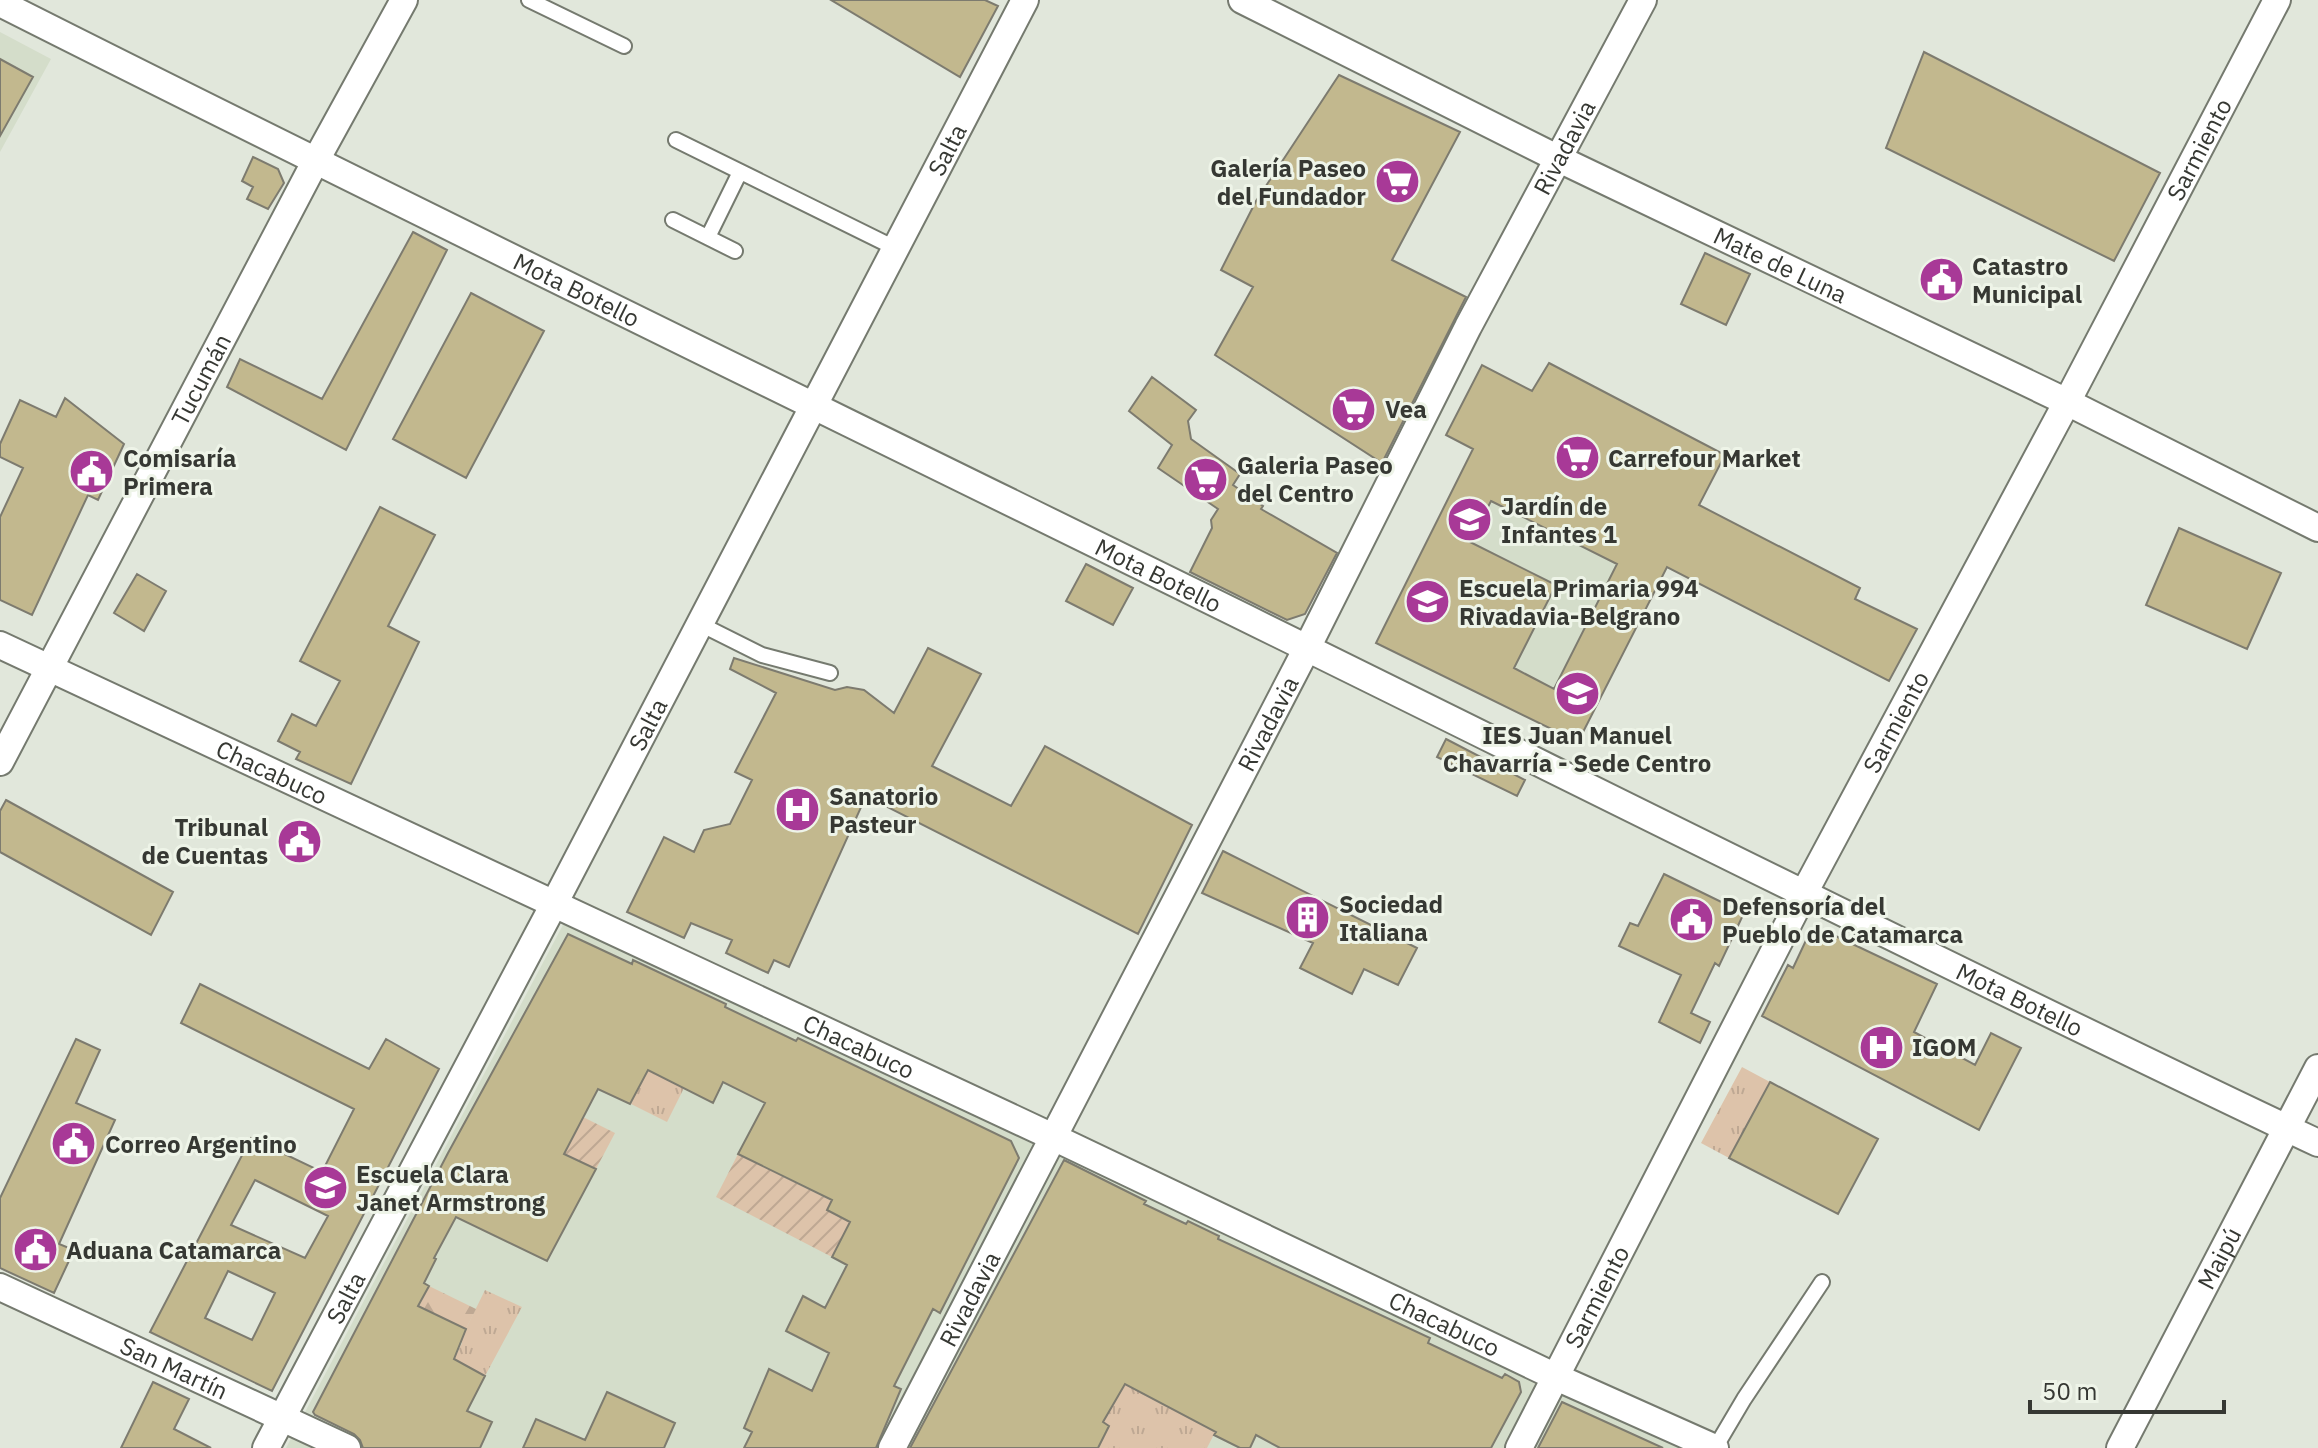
<svg xmlns="http://www.w3.org/2000/svg" width="2318" height="1448" font-family="'IBM Plex Sans',sans-serif">
  <style>
    .built { fill: #d4ddca }
    .grass { fill: url(#grass-tufts) }
    .forest { fill: url(#forest-firs) }
    .garden { fill: url(#garden-furrows) }
    .building { fill: #c2b88e; stroke: #7d7b6f; stroke-width: 2; fill-rule: evenodd }
    .lines { fill: none; stroke-linecap: round; stroke-linejoin: round }
    .lane-casing { stroke: #757a6f; stroke-width: 18 }
    .street-casing { stroke: #757a6f; stroke-width: 30 }
    .lane { stroke: #fff; stroke-width: 14 }
    .street { stroke: #fff; stroke-width: 26 }
    .labels { text-anchor: middle; dominant-baseline: central; stroke-width: 6; stroke-linejoin: round; paint-order: stroke }
    .street-label { font-size: 24px; fill: #363833; stroke: #eef4e8 }
    .poi-label { font-size: 24px; font-weight: bold; fill: #363833; stroke: #eef4e8; text-anchor: start }
  </style>
  <defs>
    <pattern id="grass-tufts" width="24" height="20" patternUnits="userSpaceOnUse" patternTransform="scale(2)"><rect width="24" height="20" fill="#ddc3aa"/><path d="M3 7l-1-3M5 7V3M7 7l1-3M15 17l-1-3M17 17v-4M19 17l1-3" fill="none" stroke="#bea893"/></pattern>
    <pattern id="forest-firs" width="22" height="20" patternUnits="userSpaceOnUse" patternTransform="scale(2)"><rect width="22" height="20" fill="#ddc3aa"/><path d="M5 1l3.5 6h-7zM16 11l3.5 6h-7z" fill="#bea893"/></pattern>
    <pattern id="garden-furrows" width="10" height="10" patternUnits="userSpaceOnUse" patternTransform="scale(2)"><rect width="10" height="10" fill="#ddc3aa"/><path d="M-1 1l2-2M0 10L10 0M9 11l2-2" fill="none" stroke="#bea893"/></pattern>
  </defs>
  <rect width="100%" height="100%" fill="#e1e7db"/>
  <path class="built" d="M0,32L51,59L0,152Z
    M1473,449L1667,567L1578,742L1376,643Z
    M564,923L1519,1373L1683,1448H286Z"/>
  <path class="grass" d="M1742,1067L1770,1082L1729,1158L1701,1143Z
    M647,1070L684,1088L667,1122L631,1104Z
    M485,1290L522,1307L485,1376L454,1359L462,1343L460,1341Z
    M1122,1376L1136,1390L1183,1415L1229,1405L1207,1448H1098L1109,1426L1103,1422L1123,1388Z"/>
  <path class="forest" d="M429,1286L476,1309L466,1329L419,1306Z"/>
  <path class="garden" d="M583,1117L615,1133L596,1169L538,1142L546,1126L572,1139Z
    M738,1154L832,1201L827,1210L850,1222L832,1257L716,1197Z"/>
  <path class="building" d="M831,0H985L998,6L960,77Z
    M1924,52L2160,173L2114,261L1886,148Z
    M0,59L33,77L0,136Z
    M1339,75L1460,132L1392,260L1466,297L1382,463L1215,355L1253,287L1221,270L1256,201Z
    M253,157L278,169L284,183L268,209L247,199L253,187L242,181Z
    M413,232L447,250L346,450L227,387L240,359L322,399Z
    M1705,253L1750,274L1726,325L1681,304Z
    M471,293L544,331L466,478L393,439Z
    M1549,363L1725,455L1699,505L1860,588L1855,599L1917,629L1889,681L1667,567L1578,742L1376,643L1473,449L1446,435L1482,365L1532,391ZM1491,501L1617,564L1554,689L1514,668L1556,585L1470,542Z
    M1152,377L1196,410L1188,421L1191,439L1240,474L1233,485L1263,506L1261,509L1337,553L1305,614L1287,620L1190,572L1212,528L1211,520L1218,509L1158,468L1172,445L1129,411Z
    M65,398L124,444L98,500L88,495L32,615L0,600V517L23,468L0,457V444L20,400L56,417Z
    M380,507L435,535L388,626L419,642L351,784L296,759L300,752L278,741L292,714L316,726L340,681L300,661Z
    M2179,528L2281,573L2247,649L2146,605Z
    M1086,564L1133,588L1113,625L1066,601Z
    M137,574L166,591L144,631L114,613Z
    M928,648L981,674L932,766L1011,806L1045,746L1192,825L1138,934L866,796L789,967L774,960L768,973L726,953L732,940L691,923L684,938L627,912L664,837L694,852L704,830L730,824L752,780L735,772L776,693L730,669L734,658L835,690L847,687L864,690L894,713Z
    M1446,739L1525,780L1517,796L1437,757Z
    M6,800L173,892L151,935L0,852V811Z
    M1223,851L1417,948L1398,985L1364,969L1352,994L1300,968L1313,943L1202,893Z
    M1664,874L1744,913L1719,966L1715,963L1691,1013L1710,1022L1700,1043L1659,1022L1681,975L1619,946L1630,923L1638,926Z
    M1825,931L1937,984L1914,1032L1975,1065L1991,1033L2021,1048L1979,1130L1762,1016L1788,965L1793,968L1809,934Z
    M568,934L632,964L633,960L654,970L726,1004L725,1007L796,1041L798,1038L1011,1141L1019,1158L940,1313L933,1309L894,1386L901,1389L876,1448H744L752,1432L744,1428L769,1369L812,1391L829,1353L786,1331L803,1296L825,1308L847,1265L832,1257L850,1222L827,1210L832,1200L738,1154L765,1103L723,1082L713,1103L648,1070L630,1104L598,1089L564,1154L596,1169L547,1261L456,1217L434,1258L436,1259L424,1283L429,1286L418,1306L466,1329L454,1359L485,1376L467,1411L492,1422L480,1448H363L360,1440L354,1434L315,1415L313,1412L448,1153Z
    M200,984L369,1069L386,1039L439,1069L272,1391L150,1332L251,1138L322,1172L354,1109L181,1023ZM255,1180L328,1216L305,1258L231,1225ZM228,1271L275,1293L252,1340L205,1318Z
    M76,1039L100,1050L76,1103L115,1120L59,1244L74,1250L54,1293L0,1268V1198Z
    M1770,1082L1878,1139L1838,1214L1729,1158Z
    M1064,1160L1146,1201L1144,1204L1186,1224L1188,1221L1219,1236L1218,1239L1430,1338L1428,1343L1502,1378L1505,1374L1519,1382L1521,1392L1491,1448H1280L1256,1435L1250,1448H1240L1214,1435L1216,1432L1125,1384L1103,1422L1109,1426L1098,1448H910Z
    M153,1382L189,1399L174,1429L211,1448H121Z
    M607,1392L675,1423L664,1448H523L536,1419L585,1440Z
    M1562,1402L1663,1448H1538Z"/>
  <g class="lines">
    <defs>
      <path id="lane" d="M529,0L624,46
        M676,140L895,248
        M673,220L735,251
        M708,237L740,172
        M700,624L762,655L830,673
        M1715,1448L1744,1399L1822,1282"/>
      <g id="street">
        <path id="s1" d="M1242,0L1557,158L2067,402L2318,528"/>
        <path id="s2" d="M0,3C398,204 799,398 1199,595C1572,778 1943,965 2318,1143"/>
        <path id="s3" d="M0,645L1053,1137L1556,1377L1715,1448"/>
        <path id="s4" d="M0,762L315,162L404,0"/>
        <path id="s5" d="M0,1287L347,1448"/>
        <path id="s6" d="M266,1448L554,904L1025,0"/>
        <path id="s7" d="M892,1448L1307,648L1468,327L1643,0"/>
        <path id="s8" d="M1519,1448L1803,895L2067,402L2277,0"/>
        <path id="s9" d="M2120,1448L2318,1068"/>
      </g>
    </defs>
    <use href="#lane" class="lane-casing"/>
    <use href="#street" class="street-casing"/>
    <use href="#lane" class="lane"/>
    <use href="#street" class="street"/>
  </g>
  <defs>
    <symbol id="supermarket-disc" viewBox="-11 -11 22 22"><circle r="9.5" fill="#a83997" stroke="#eef4e8"/><path d="M-6-5.5h2.5l.6 2H6L4.5 2H-2.5L-4.4-4H-6ZM-1.5 3.2a1.3 1.3 0 1 0 .1 0ZM3 3.2a1.3 1.3 0 1 0 .1 0Z" fill="#fff"/></symbol>
    <symbol id="civic-disc" viewBox="-11 -11 22 22"><circle r="9.5" fill="#a83997" stroke="#eef4e8"/><path d="M-.6-6.5H3V-4.5H.6V-3L4-1V1h2V6H-6V1h2V-1L-.6-3ZM-1.2 2.5V6h2.4V2.5Z" fill="#fff"/></symbol>
    <symbol id="school-disc" viewBox="-11 -11 22 22"><circle r="9.5" fill="#a83997" stroke="#eef4e8"/><path d="M0-5L7-2L0 1L-7-2ZM-4 1L0 2.5L4 1V4Q0 6-4 4Z" fill="#fff"/></symbol>
    <symbol id="hospital-disc" viewBox="-11 -11 22 22"><circle r="9.5" fill="#a83997" stroke="#eef4e8"/><path d="M-5-5h3v3.5h4V-5h3V5h-3V1.5h-4V5h-3Z" fill="#fff"/></symbol>
    <symbol id="building-disc" viewBox="-11 -11 22 22"><circle r="9.5" fill="#a83997" stroke="#eef4e8"/><path d="M-4-6H4V6H1V3H-1V6H-4ZM-2.5-4.3h1.7v1.8h-1.7ZM.8-4.3h1.7v1.8H.8ZM-2.5-1h1.7V.8h-1.7ZM.8-1h1.7V.8H.8Z" fill="#fff"/></symbol>
  </defs>
  <g fill-rule="evenodd">
    <use href="#supermarket-disc" x="1372" y="156" width="51" height="51"/>
    <use href="#civic-disc" x="1916" y="254" width="51" height="51"/>
    <use href="#supermarket-disc" x="1328" y="384" width="51" height="51"/>
    <use href="#supermarket-disc" x="1552" y="432" width="51" height="51"/>
    <use href="#civic-disc" x="66" y="446" width="51" height="51"/>
    <use href="#supermarket-disc" x="1180" y="454" width="51" height="51"/>
    <use href="#school-disc" x="1444" y="494" width="51" height="51"/>
    <use href="#school-disc" x="1402" y="576" width="51" height="51"/>
    <use href="#school-disc" x="1552" y="668" width="51" height="51"/>
    <use href="#hospital-disc" x="772" y="784" width="51" height="51"/>
    <use href="#civic-disc" x="274" y="816" width="51" height="51"/>
    <use href="#building-disc" x="1282" y="892" width="51" height="51"/>
    <use href="#civic-disc" x="1666" y="894" width="51" height="51"/>
    <use href="#hospital-disc" x="1856" y="1022" width="51" height="51"/>
    <use href="#civic-disc" x="48" y="1118" width="51" height="51"/>
    <use href="#school-disc" x="300" y="1162" width="51" height="51"/>
    <use href="#civic-disc" x="10" y="1224" width="51" height="51"/>
  </g>
  <g class="labels">
    <g class="street-label">
      <text stroke="none"><textPath href="#s7" startOffset="1464">Rivadavia</textPath></text>
      <text stroke="none"><textPath href="#s6" startOffset="1466">Salta</textPath></text>
      <text stroke="none"><textPath href="#s8" startOffset="1466">Sarmiento</textPath></text>
      <text stroke="none"><textPath href="#s1" startOffset="600">Mate de Luna</textPath></text>
      <text stroke="none"><textPath href="#s2" startOffset="644">Mota Botello</textPath></text>
      <text stroke="none"><textPath href="#s4" startOffset="432">Tucumán</textPath></text>
      <text stroke="none"><textPath href="#s2" startOffset="1292">Mota Botello</textPath></text>
      <text stroke="none"><textPath href="#s8" startOffset="818">Sarmiento</textPath></text>
      <text stroke="none"><textPath href="#s7" startOffset="816">Rivadavia</textPath></text>
      <text stroke="none"><textPath href="#s6" startOffset="818">Salta</textPath></text>
      <text stroke="none"><textPath href="#s3" startOffset="300">Chacabuco</textPath></text>
      <text stroke="none"><textPath href="#s2" startOffset="2252">Mota Botello</textPath></text>
      <text stroke="none"><textPath href="#s3" startOffset="948">Chacabuco</textPath></text>
      <text stroke="none"><textPath href="#s9" startOffset="214">Maipú</textPath></text>
      <text stroke="none"><textPath href="#s6" startOffset="170">Salta</textPath></text>
      <text stroke="none"><textPath href="#s8" startOffset="170">Sarmiento</textPath></text>
      <text stroke="none"><textPath href="#s7" startOffset="168">Rivadavia</textPath></text>
      <text stroke="none"><textPath href="#s3" startOffset="1596">Chacabuco</textPath></text>
      <text stroke="none"><textPath href="#s5" startOffset="192">San Martín</textPath></text>
    </g>
    <g class="poi-label">
      <text x="1366" y="168" text-anchor="end">Galería Paseo<tspan x="1366" dy="28">del Fundador</tspan></text>
      <text x="1972" y="266">Catastro<tspan x="1972" dy="28">Municipal</tspan></text>
      <text x="1385" y="409">Vea</text>
      <text x="123" y="458">Comisaría<tspan x="123" dy="28">Primera</tspan></text>
      <text x="1608" y="458">Carrefour Market</text>
      <text x="1237" y="465">Galeria Paseo<tspan x="1237" dy="28">del Centro</tspan></text>
      <text x="1501" y="506">Jardín de<tspan x="1501" dy="28">Infantes 1</tspan></text>
      <text x="1459" y="588">Escuela Primaria 994<tspan x="1459" dy="28">Rivadavia-Belgrano</tspan></text>
      <text x="1577" y="735" text-anchor="middle">IES Juan Manuel<tspan x="1577" dy="28">Chavarría - Sede Centro</tspan></text>
      <text x="829" y="796">Sanatorio<tspan x="829" dy="28">Pasteur</tspan></text>
      <text x="268" y="827" text-anchor="end">Tribunal<tspan x="268" dy="28">de Cuentas</tspan></text>
      <text x="1339" y="904">Sociedad<tspan x="1339" dy="28">Italiana</tspan></text>
      <text x="1722" y="906">Defensoría del<tspan x="1722" dy="28">Pueblo de Catamarca</tspan></text>
      <text x="1912" y="1047">IGOM</text>
      <text x="105" y="1144">Correo Argentino</text>
      <text x="356" y="1174">Escuela Clara<tspan x="356" dy="28">Janet Armstrong</tspan></text>
      <text x="66" y="1250">Aduana Catamarca</text>
    </g>
  </g>
  <path d="M2030 1400v12h194v-12" fill="none" stroke="#363833" stroke-width="4"/>
  <text x="2042" y="1400" font-size="24" fill="#363833" stroke="#eef4e8" stroke-width="6" paint-order="stroke">50 m</text>
</svg>
